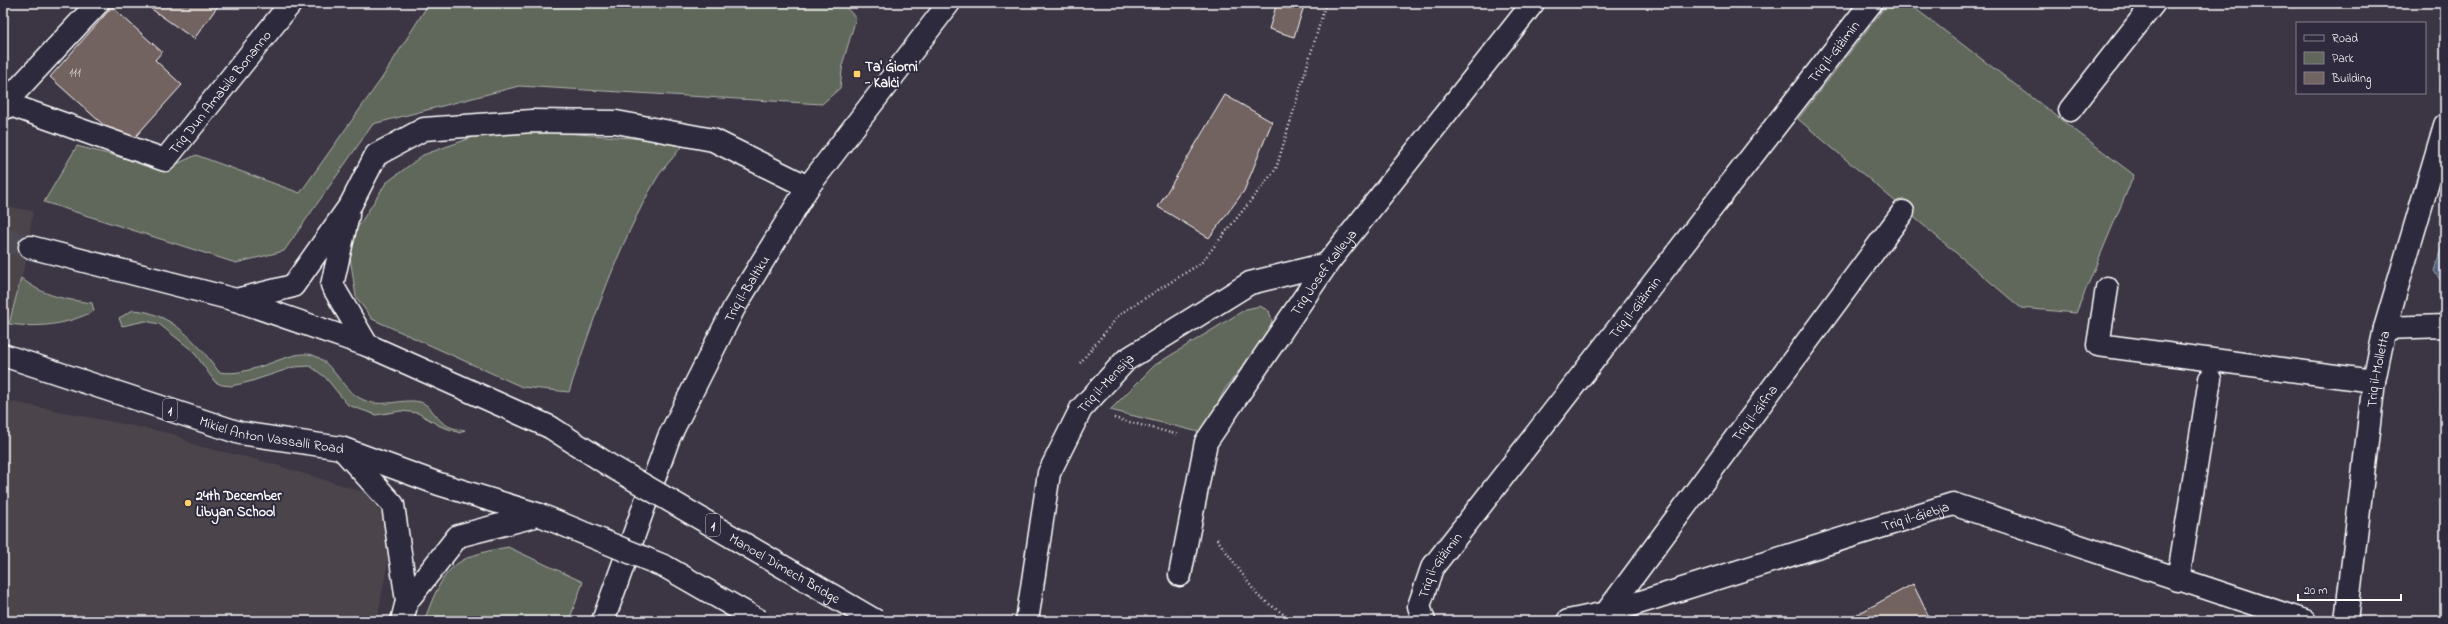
<svg xmlns="http://www.w3.org/2000/svg" width="2448" height="624" font-family="'Indie Flower',sans-serif">
<style>
.built{fill:#4c444c}
.green{fill:#61685b;stroke:#b0b4ad}
.water{fill:#55647f;stroke:#99a2b2}
.building{fill:#726460;stroke:#fff}
.lines{fill:none;stroke-linecap:round;stroke-linejoin:round}
.highway-tunnel{stroke:#504a57;stroke-width:22;stroke-dasharray:22 11;stroke-linecap:butt}
.minor-casing{stroke:#fff;stroke-width:25}
.major-casing{stroke:#fff;stroke-width:25}
.highway-casing{stroke:#fff;stroke-width:25}
.path{stroke:#fff;stroke-width:2.5;stroke-dasharray:1 3;stroke-linecap:butt}
.minor{stroke:#2f2a3d;stroke-width:22}
.major{stroke:#2f2a3d;stroke-width:22}
.highway{stroke:#2f2a3d;stroke-width:22}
.highway-bridge-casing{stroke:#fff;stroke-width:25;stroke-linecap:butt}
.highway-bridge{stroke:#2f2a3d;stroke-width:22}
.poi-dot{fill:#ffd166;stroke:#2f2a3d;stroke-width:1.5}
.labels{text-anchor:middle;stroke-width:4;stroke-linejoin:round;paint-order:stroke}
.number-label{font-size:12px;fill:#dcd8d7}
.shield{fill:#2f2a3d;stroke:#c1bfc5;stroke-width:1}
.shield-label{font-size:13px;font-weight:bold;fill:#fff}
.street-label{font-size:14px;fill:#fff;stroke:#2f2a3d}
.poi-label{font-size:14px;font-weight:bold;fill:#fff;stroke:#2f2a3d;text-anchor:start}
</style>
<rect width="100%" height="100%" fill="#3c3644"/>
<filter id="ink" filterUnits="userSpaceOnUse"><feTurbulence type="fractalNoise" baseFrequency=".025" numOctaves="2"/><feDisplacementMap in="SourceGraphic" scale="8" xChannelSelector="R" yChannelSelector="G"/><feConvolveMatrix kernelMatrix="1 2 1 2 8 2 1 2 1" color-interpolation-filters="sRGB"/></filter>
<g filter="url(#ink)">
<path class="built" d="M3,206L33,211L29,237L30,247L3,342Z
M3,400L173,434L197,446L259,460L364,492L382,514L387,525L391,543L377,621H3Z"/>
<path class="green" d="M429,3H842L856,18L843,62L840,88L822,104L519,86L373,124L284,251L236,263L44,202L77,146L166,169L196,155L300,193L382,78Z
M1888,3H1908L2134,175L2076,313L2021,308L1798,119Z
M538,131L684,142C677,155 665,165 657,178C618,245 594,318 569,392L522,387L372,319L356,297L350,257L356,230L386,183L423,155L479,135Z
M21,278C45,297 64,299 92,303L94,311C66,325 40,328 9,324Z
M1260,306L1269,311L1272,320L1269,332L1225,389L1203,433L1110,410L1155,365L1246,309Z
M133,310C171,312 198,343 219,372C254,378 289,348 313,355C331,361 340,385 355,395C378,412 400,397 420,402C436,406 435,429 465,430L460,433L440,426L418,413L401,411L376,415L348,405L325,377L310,366L294,367L249,382L231,386L222,385L215,382L193,351L159,324L145,321L122,326L119,318Z
M508,547L583,582L569,621H424C444,568 451,557 508,547Z"/>
<path class="water" d="M2445,236V287L2434,271Z"/>
<path class="building" d="M143,3H220L194,39Z
M1277,3H1305L1294,37L1269,29Z
M112,7L162,52L155,60L182,85L127,146L50,77Z
M1225,95L1272,122L1244,191L1209,238L1158,207Z
M1913,584L1931,621H1845Z"/>
<g class="lines">
<path class="highway-tunnel" d="M3,240L30,247"/>
<defs>
<g id="minor">
<path id="s1" d="M5,103L165,160L291,3"/>
<path d="M3,109L5,103L98,3"/>
<path d="M2070,110L2154,3"/>
<path d="M808,187L949,3"/>
<path d="M2107,288L2098,345L2374,381"/>
<path d="M2385,328L2445,326"/>
<path id="s2" d="M1180,575L1206,442L1327,264L1533,3"/>
<path d="M2178,580L2210,379"/>
<path id="s3" d="M1606,613L1903,212"/>
<path id="s4" d="M1027,621L1049,473L1081,409L1126,360L1250,283L1327,264"/>
<path id="s5" d="M1424,621L1419,606L1432,568L1871,3"/>
<path id="s6" d="M1568,621L1606,613L1953,504L2305,621"/>
<path id="s7" d="M2346,621L2374,381L2385,328L2445,125"/>
</g>
<g id="major">
<path id="s8" d="M603,621L669,437L734,308L808,187"/>
</g>
<g id="highway">
<path d="M348,215L332,285L367,345"/>
<path d="M30,247L236,300L367,345L550,427"/>
<path d="M236,300L293,286L351,204L376,155L424,129L532,121L616,122L713,140L808,187"/>
<path id="s9" d="M3,355L240,433L341,448L439,484L540,515"/>
<path d="M344,451L393,505L407,601L402,621"/>
<path d="M407,601L458,536L539,515"/>
</g>
</defs>
<use href="#minor" class="minor-casing"/>
<use href="#major" class="major-casing"/>
<use href="#highway" class="highway-casing"/>
<path class="path" d="M1080,363L1120,314L1201,263L1276,169L1326,3
M1114,418L1179,435
M1217,539L1258,596L1293,621"/>
<use href="#minor" class="minor"/>
<use href="#major" class="major"/>
<use href="#highway" class="highway"/>
<defs>
<g id="highway-bridge">
<path id="s10" d="M550,427L609,465L876,621"/>
<path d="M540,515L666,567L760,621"/>
</g>
</defs>
<use href="#highway-bridge" class="highway-bridge-casing"/>
<use href="#highway-bridge" class="highway-bridge"/>
</g>
</g>
<g class="poi-dot">
<rect x="853" y="70" width="8" height="8" rx="2"/>
<circle cx="188" cy="503" r="4"/>
</g>
<g class="labels">
<g class="number-label">
<text x="75" y="76">111</text>
</g>
<g class="shield">
<rect x="163" y="399" width="14" height="22" rx="3"/>
<rect x="706" y="514" width="14" height="22" rx="3"/>
</g>
<g class="shield-label">
<text x="170" y="415">1</text>
<text x="713" y="530">1</text>
</g>
<g class="street-label">
<text dy="5" stroke="none"><textPath href="#s5" startOffset="710">Triq il-Giżimin</textPath></text>
<text dy="5" stroke="none"><textPath href="#s1" startOffset="257">Triq Dun Amabile Bonanno</textPath></text>
<text dy="5" stroke="none"><textPath href="#s2" startOffset="342">Triq Josef Kalleya</textPath></text>
<text dy="5" stroke="none"><textPath href="#s8" startOffset="363">Triq il-Baltiku</textPath></text>
<text dy="5" stroke="none"><textPath href="#s5" startOffset="386">Triq il-Giżimin</textPath></text>
<text dy="5" stroke="none"><textPath href="#s7" startOffset="254">Triq il-Molletta</textPath></text>
<text dy="5" stroke="none"><textPath href="#s4" startOffset="257">Triq il-Mensija</textPath></text>
<text dy="5" stroke="none"><textPath href="#s3" startOffset="249">Triq il-Ġifna</textPath></text>
<text dy="5" stroke="none"><textPath href="#s9" startOffset="281">Mikiel Anton Vassalli Road</textPath></text>
<text dy="5" stroke="none"><textPath href="#s6" startOffset="363">Triq il-Ǵiebja</textPath></text>
<text dy="5" stroke="none"><textPath href="#s5" startOffset="62">Triq il-Giżimin</textPath></text>
<text dy="5" stroke="none"><textPath href="#s10" startOffset="274">Manoel Dimech Bridge</textPath></text>
</g>
<g class="poi-label">
<text x="865" y="71">Ta' Ġiorni<tspan x="865" dy="16">- Kalċi</tspan></text>
<text x="196" y="500">24th December<tspan x="196" dy="16">Libyan School</tspan></text>
</g>
</g>
<rect width="2448" height="624" fill="none" stroke="#2f2a3d" stroke-width="16"/>
<rect x="8" y="8" width="2432" height="608" fill="none" stroke="#fff" stroke-width="1.5" filter="url(#ink)"/>
<rect x="2296" y="22" width="130" height="72" fill="#2f2a3d" stroke="#827f8b"/>
<rect x="2304" y="35" width="20" height="6" fill="#2f2a3d" stroke="#827f8b"/>
<text x="2332" y="42" font-size="12" fill="#ffffff">Road</text>
<rect x="2304" y="52" width="20" height="12" fill="#61685b" stroke="#827f8b"/>
<text x="2332" y="62" font-size="12" fill="#ffffff">Park</text>
<rect x="2304" y="72" width="20" height="12" fill="#726460" stroke="#827f8b"/>
<text x="2332" y="82" font-size="12" fill="#ffffff">Building</text>
<path d="M2298 594v6h103v-6" fill="none" stroke="#ffffff" stroke-width="2"/>
<text x="2304" y="594" font-size="12" fill="#ffffff" stroke="#2f2a3d" stroke-width="3" paint-order="stroke">20 m</text>
</svg>
